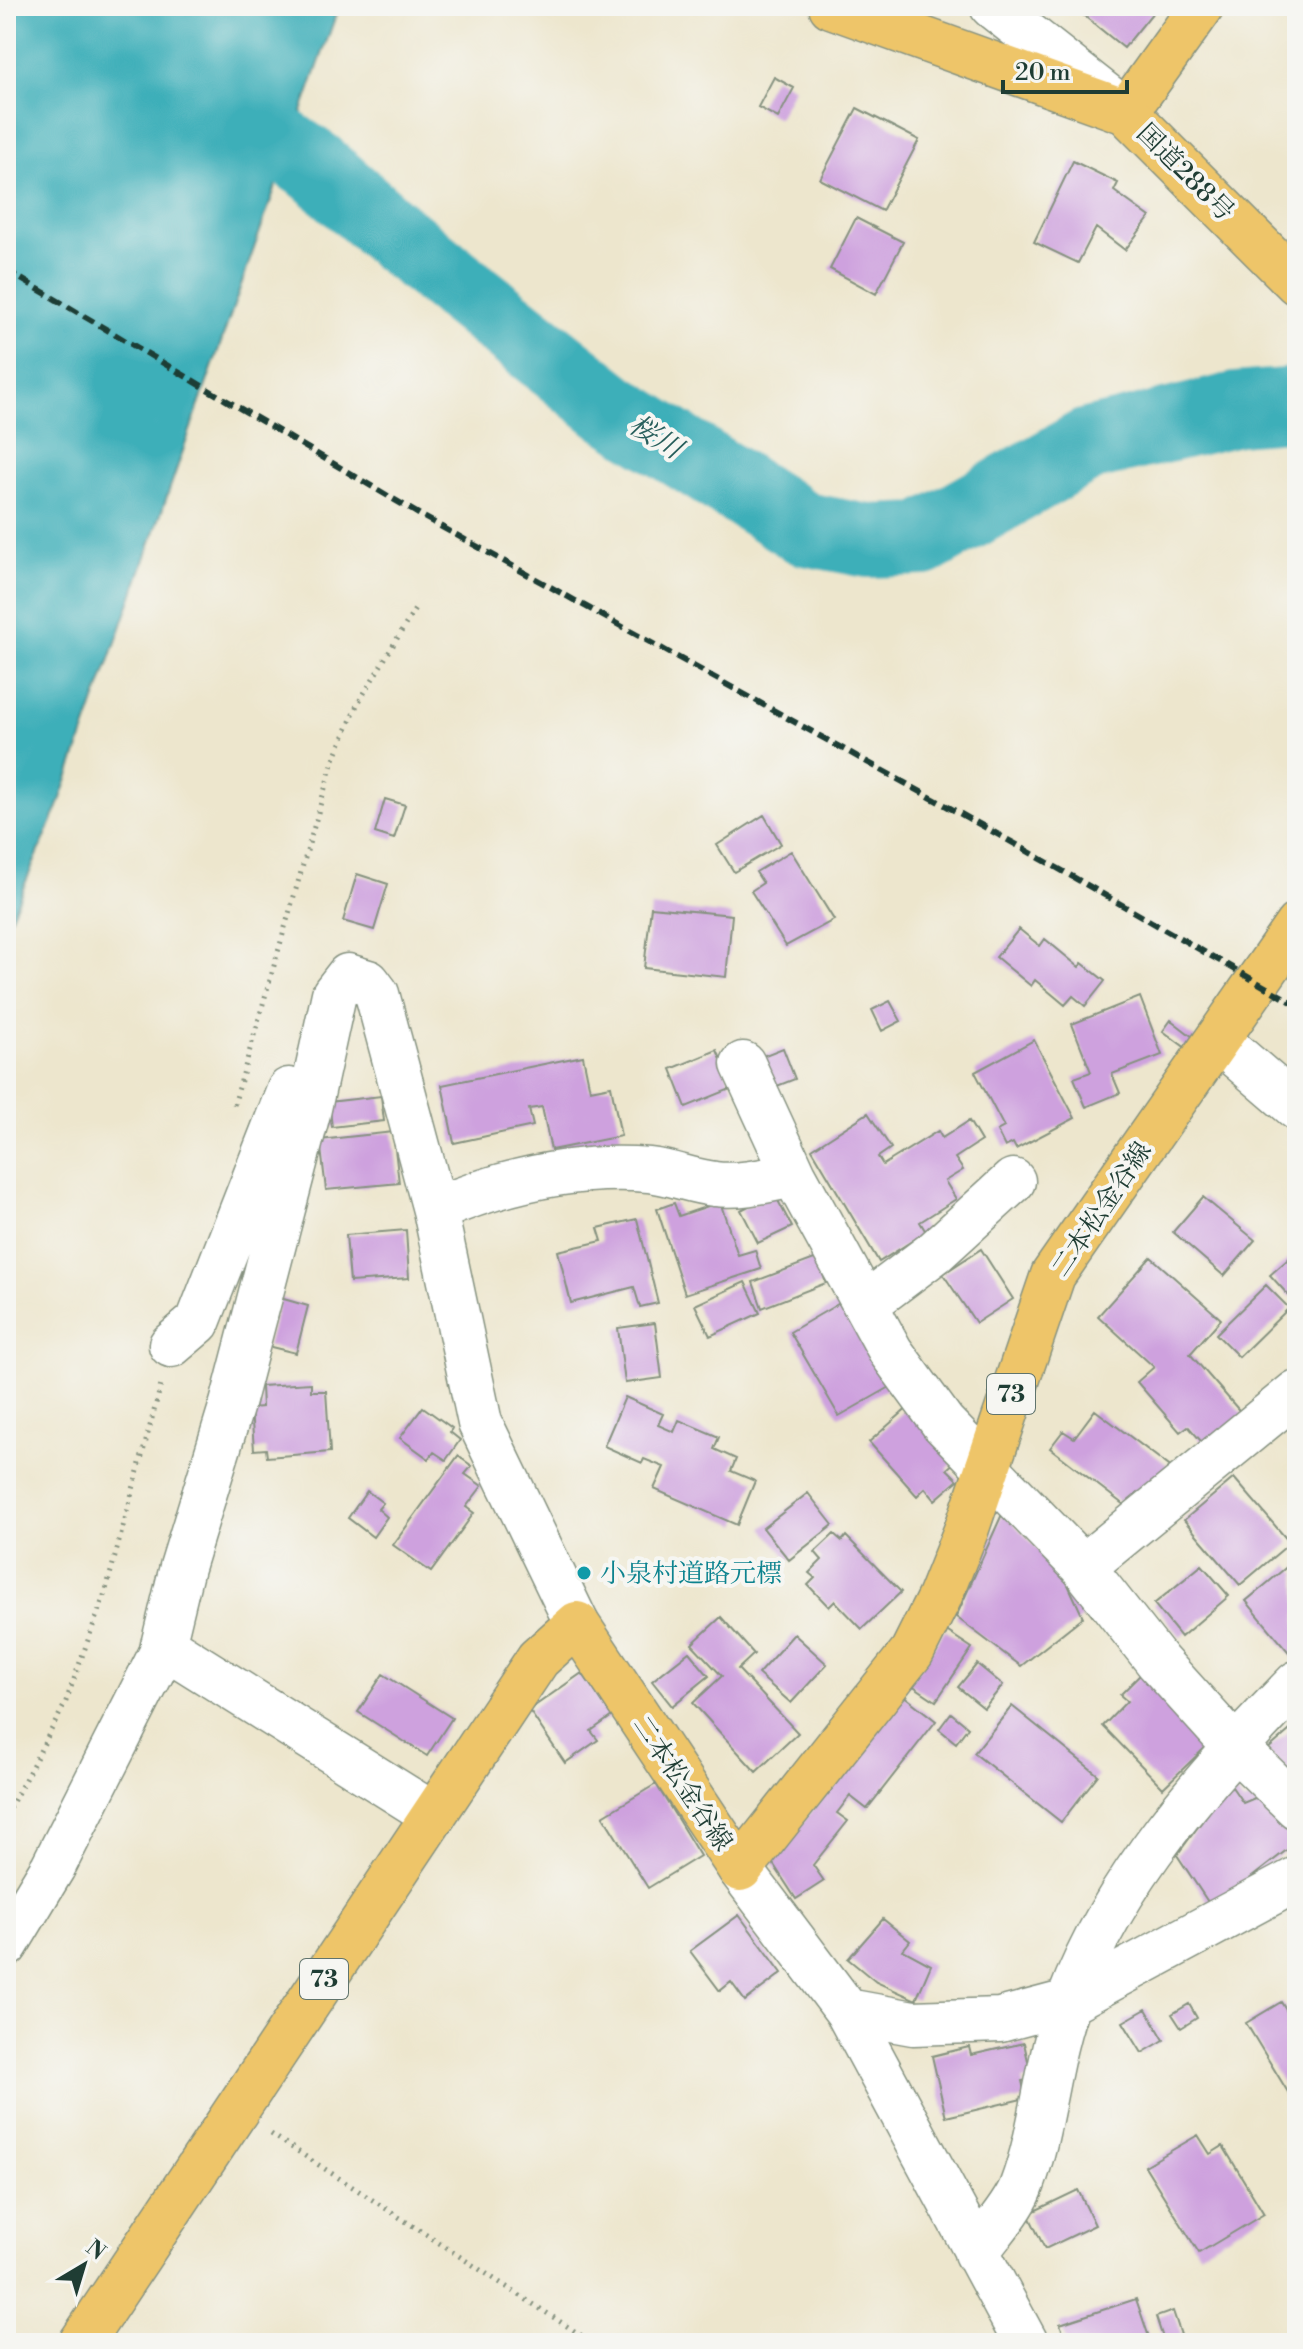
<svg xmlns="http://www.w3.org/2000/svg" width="1303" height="2349" font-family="'Libre Bodoni','Noto Serif JP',serif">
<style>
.water{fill:#3eafb9;stroke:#2e7676;stroke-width:2}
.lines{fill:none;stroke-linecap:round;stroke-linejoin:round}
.river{stroke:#3eafb9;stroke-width:74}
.building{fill:#cea1de}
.minor-casing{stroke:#869280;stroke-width:47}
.major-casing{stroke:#869280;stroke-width:47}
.highway-casing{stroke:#869280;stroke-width:47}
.path{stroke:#869280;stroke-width:5;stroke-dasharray:2 6;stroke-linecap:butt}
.minor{stroke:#fff;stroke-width:44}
.major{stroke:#eec569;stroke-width:44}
.highway{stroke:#eec569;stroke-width:44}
.rail{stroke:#1f3d34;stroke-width:6;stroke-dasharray:12 6;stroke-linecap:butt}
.culture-dot{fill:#0f9aa8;stroke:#f6f6f2;stroke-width:3}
.labels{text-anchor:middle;stroke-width:8;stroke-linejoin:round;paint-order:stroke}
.shield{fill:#f6f6f2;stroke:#60746d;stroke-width:2}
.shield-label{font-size:24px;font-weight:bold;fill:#1f3d34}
.street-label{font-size:26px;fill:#1f3d34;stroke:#f6f6f2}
.culture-label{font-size:26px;fill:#0d838f;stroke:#f6f6f2;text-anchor:start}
.water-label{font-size:28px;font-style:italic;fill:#285f5c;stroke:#f6f6f2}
</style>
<rect width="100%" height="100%" fill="#f6f6f2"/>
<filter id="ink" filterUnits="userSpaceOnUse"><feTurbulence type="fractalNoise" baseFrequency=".0125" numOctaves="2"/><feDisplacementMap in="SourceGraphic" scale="16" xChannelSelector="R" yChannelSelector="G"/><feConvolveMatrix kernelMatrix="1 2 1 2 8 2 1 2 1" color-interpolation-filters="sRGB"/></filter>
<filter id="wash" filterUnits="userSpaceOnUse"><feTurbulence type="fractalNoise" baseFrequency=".006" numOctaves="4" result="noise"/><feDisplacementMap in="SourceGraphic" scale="32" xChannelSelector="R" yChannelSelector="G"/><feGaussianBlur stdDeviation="1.8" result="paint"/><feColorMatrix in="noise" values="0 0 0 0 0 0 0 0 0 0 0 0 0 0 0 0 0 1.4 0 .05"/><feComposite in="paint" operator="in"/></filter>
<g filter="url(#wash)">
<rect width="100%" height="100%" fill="#ede6cd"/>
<path class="water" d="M6,6H339L58,807L6,928Z"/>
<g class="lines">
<path class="river" d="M206,93L316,167L397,238L612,408L805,529L868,541L923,539L1088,445L1236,409L1297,404"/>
</g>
<g id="blocks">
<path class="building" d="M1088,6H1158L1124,48L1082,14Z
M774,77L794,88L778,118L758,107Z
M857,108L919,140L882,211L820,179Z
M1073,161L1118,183L1114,191L1150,217L1125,250L1096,228L1078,263L1034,242Z
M856,218L903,242L876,294L830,269Z
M385,799L405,805L394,839L375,833Z
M764,815L781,844L734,872L717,845Z
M791,851L834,920L786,946L751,891L763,883L756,872Z
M357,874L388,884L374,930L343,921Z
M651,907L732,915L726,977L644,968Z
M1019,929L1040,946L1045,939L1079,967L1082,963L1105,981L1085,1006L1073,996L1065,1005L1035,980L1031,986L996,957Z
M1140,997L1162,1055L1112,1074L1120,1093L1086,1107L1074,1078L1091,1072L1072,1024Z
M890,1001L901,1021L882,1031L872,1010Z
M1171,1020L1198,1041L1190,1051L1163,1031Z
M1034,1040L1075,1118L1016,1149L1013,1143L1005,1147L997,1131L1004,1127L975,1072Z
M783,1048L795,1079L772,1088L760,1057Z
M717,1050L733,1088L686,1107L671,1069Z
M583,1056L590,1090L611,1086L621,1136L551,1150L542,1107L529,1109L533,1126L454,1143L442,1085Z
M381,1096L384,1121L332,1127L329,1102Z
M868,1113L891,1148L878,1157L883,1165L938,1131L942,1138L969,1121L981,1141L955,1158L963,1170L945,1181L956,1199L920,1222L926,1232L879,1262L812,1149Z
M393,1132L399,1183L326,1190L320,1140Z
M774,1193L792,1227L758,1243L741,1210Z
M1203,1197L1255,1240L1224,1276L1173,1232Z
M720,1202L738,1255L755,1250L761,1269L685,1294L657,1209L674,1203L679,1216Z
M637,1219L658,1303L640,1307L634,1287L571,1303L558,1251L602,1241L598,1228Z
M406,1230L409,1278L350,1282L346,1235Z
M981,1249L1013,1299L976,1323L943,1274Z
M1295,1253L1297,1291L1290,1297L1270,1275Z
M1151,1257L1221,1319L1190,1354L1244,1416L1207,1448L1188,1426L1180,1432L1137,1382L1154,1367L1098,1316Z
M817,1258L826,1283L762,1308L753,1282Z
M745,1282L760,1313L710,1336L695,1305Z
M1266,1285L1289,1308L1239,1357L1216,1334Z
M280,1298L308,1306L296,1353L267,1346Z
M843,1301L892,1386L839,1416L790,1332Z
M655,1323L662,1378L625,1383L618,1328Z
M311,1383V1391H326L330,1452L267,1457L266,1449L254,1450L251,1408L262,1407L261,1386Z
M625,1397L663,1414L658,1425L674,1432L679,1420L719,1437L714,1449L736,1459L731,1471L755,1481L737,1525L654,1489L664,1467L644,1459L642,1463L604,1446Z
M910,1406L958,1459L947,1469L958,1480L935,1500L925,1488L917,1496L869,1442Z
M423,1407L452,1428L450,1432L460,1440L446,1460L434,1452L429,1459L400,1438Z
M1095,1410L1173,1469L1133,1512L1050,1448L1063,1431L1074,1438Z
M458,1456L472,1466L465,1474L482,1486L466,1507L474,1513L431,1572L393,1545Z
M1234,1478L1290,1543L1240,1585L1184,1520Z
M367,1491L383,1503L378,1509L387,1517L373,1537L348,1518Z
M808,1493L833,1525L789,1560L763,1528Z
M1003,1512L1065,1578L1083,1617L1021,1666L956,1617Z
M834,1534L842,1541L846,1536L901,1592L862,1629L835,1601L829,1607L808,1585L815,1578L809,1573L822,1560L815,1552Z
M1202,1565L1229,1596L1181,1637L1154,1604Z
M1289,1565L1297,1575V1662L1246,1601Z
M721,1617L754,1654L738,1669L798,1733L756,1772L693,1703L722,1676L692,1644Z
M945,1630L972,1648L936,1701L909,1683Z
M794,1634L827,1664L791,1703L758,1674Z
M689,1652L709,1676L672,1706L652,1681Z
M977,1664L1003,1685L984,1708L958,1687Z
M1144,1671L1212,1741L1163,1788L1103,1726L1127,1701L1120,1695Z
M582,1673L612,1716L591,1731L598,1740L565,1763L529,1710Z
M383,1674L452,1718L427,1756L358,1712Z
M903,1695L936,1721L867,1809L850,1796L837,1813L848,1821L813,1865L824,1881L796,1899L772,1862Z
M1012,1706L1098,1775L1061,1822L974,1753Z
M951,1713L968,1727L956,1743L939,1729Z
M1297,1724V1774L1293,1778L1267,1750Z
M656,1784L700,1856L648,1888L603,1816Z
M1230,1784L1243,1803L1262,1795L1297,1832V1842L1212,1908L1177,1855Z
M739,1915L782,1973L745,2001L731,1982L720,1991L690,1951Z
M883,1919L910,1941L903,1950L931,1965L916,2000L876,1982L848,1959Z
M1281,2002L1297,2028V2107L1246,2023Z
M1189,2004L1197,2018L1181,2028L1172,2014Z
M1146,2009L1164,2040L1142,2053L1123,2022Z
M1024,2043L1032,2079L1022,2081L1026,2098L946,2117L932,2056L969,2047L971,2055Z
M1198,2135L1210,2154L1223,2146L1264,2214L1199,2253L1145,2166Z
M1078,2190L1095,2225L1045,2249L1028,2214Z
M1136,2299L1151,2343H1067L1060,2324Z
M1173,2311L1181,2335L1164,2341L1156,2317Z"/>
</g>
</g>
<g filter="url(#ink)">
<use href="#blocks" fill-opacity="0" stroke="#869280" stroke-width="2"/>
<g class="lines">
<defs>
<path id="minor" d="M992,6L1119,106
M1219,1041L1297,1108
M743,1064L794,1175
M435,1210C502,1181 575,1164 649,1170C671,1172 693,1182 715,1184C741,1187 768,1180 794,1175L891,1352L943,1423L1083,1567L1158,1662L1234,1746L1297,1807
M866,1304L935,1252L1013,1181
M171,1345L198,1322L289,1090
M1083,1567L1297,1392
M163,1645L434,1815
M740,1869L847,2011L1026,2343
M6,1945L53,1867L161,1654L182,1567L232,1404L308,1113L334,994L348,976L368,982L377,994L435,1210L480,1423L577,1624
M847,2011L913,2023L1000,2020L1068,2002L1297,1879
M976,2253C990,2233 1012,2210 1021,2188C1044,2128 1046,2060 1069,2000C1115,1878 1207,1774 1297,1683"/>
<path id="major" d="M1126,112L1202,6
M81,2343L538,1659L577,1624L740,1869L912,1652L939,1598L967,1528L1053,1275L1297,925"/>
<path id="highway" d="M831,6L1126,112L1297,283"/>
</defs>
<use href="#minor" class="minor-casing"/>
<use href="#major" class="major-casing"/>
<use href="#highway" class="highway-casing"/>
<path class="path" d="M234,1105L332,764L357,705L415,609
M6,1815L65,1704L106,1590L161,1385
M271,2134L593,2343"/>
<use href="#minor" class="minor"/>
<use href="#major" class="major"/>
<use href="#highway" class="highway"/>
<path class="rail" d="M6,270L422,516L1017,845L1297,1005"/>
</g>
</g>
<circle class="culture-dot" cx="584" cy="1573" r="8"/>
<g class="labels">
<g class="shield">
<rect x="987" y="1374" width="48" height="40" rx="6"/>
<rect x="300" y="1959" width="48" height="40" rx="6"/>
</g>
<g class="shield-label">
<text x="1011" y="1402">73</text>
<text x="324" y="1987">73</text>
</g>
<g class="street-label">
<text transform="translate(1186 172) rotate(45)" y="9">国道288号</text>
<text transform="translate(1101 1209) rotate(-56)" y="9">二本松金谷線</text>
<text transform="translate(683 1783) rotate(56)" y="9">二本松金谷線</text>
</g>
<g class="culture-label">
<text x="600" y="1582">小泉村道路元標</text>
</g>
<g class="water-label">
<text transform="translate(656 436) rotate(32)" y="10">桜川</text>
</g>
</g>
<rect width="1303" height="2349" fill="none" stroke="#f6f6f2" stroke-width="32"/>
<g transform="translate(84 2265) rotate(38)" stroke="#f6f6f2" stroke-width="6" paint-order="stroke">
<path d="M0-6L14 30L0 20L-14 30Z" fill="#1f3d34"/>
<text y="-12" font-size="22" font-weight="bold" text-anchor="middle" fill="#1f3d34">N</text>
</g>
<path d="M1003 80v12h124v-12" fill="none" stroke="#1f3d34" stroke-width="4"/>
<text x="1015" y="80" font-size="24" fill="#1f3d34" stroke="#f6f6f2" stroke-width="6" paint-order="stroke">20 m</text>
</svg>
